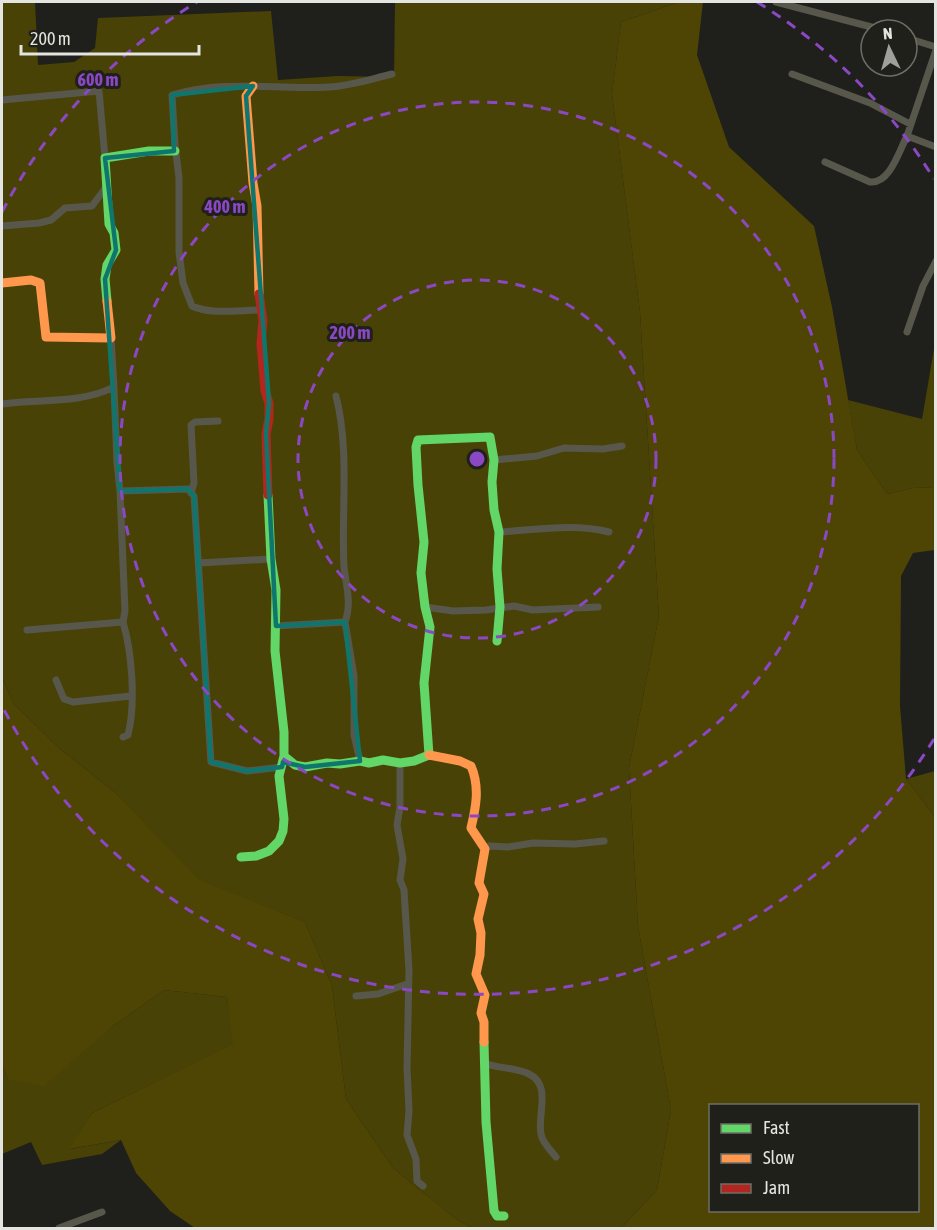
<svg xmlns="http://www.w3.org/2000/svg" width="937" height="1230" font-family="'Asap Condensed',sans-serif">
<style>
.green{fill:#494206}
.forest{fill:#4e4504;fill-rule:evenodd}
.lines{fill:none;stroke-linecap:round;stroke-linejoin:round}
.street{stroke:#58574c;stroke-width:7}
.fast{stroke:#63d668;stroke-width:9}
.slow{stroke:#ff974d;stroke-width:9}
.jam{stroke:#b3261e;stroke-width:9}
.marked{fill:none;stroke:#0f766e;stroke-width:4.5;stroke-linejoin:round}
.ring{fill:none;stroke:#8b48c4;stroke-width:3;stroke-dasharray:10 8}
.centre{fill:#8b48c4;stroke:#20201a;stroke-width:3}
.ring-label{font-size:18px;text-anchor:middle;font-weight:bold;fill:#8b48c4;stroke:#20201a;stroke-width:6;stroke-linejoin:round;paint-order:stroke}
</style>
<rect width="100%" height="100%" fill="#1f1f1b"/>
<path class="green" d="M20,2H35L38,65L74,62L95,48L98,18L271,11L278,80L337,76L394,77L395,2H679L621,22L612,94L640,312L659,616L629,768L638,926L671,1110L657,1190L621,1228H472L455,1218L393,1168L346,1099L332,986L305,922L199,881L117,794L59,748L14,704L2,678V3Z
M935,343V487L913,488L887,494L857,450L848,400L922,419Z
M935,771V817L906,779Z
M164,990L227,997L234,1044L92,1113L70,1149L121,1140L102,1154L42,1165L31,1142L2,1154V1064L8,1079L110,1028Z"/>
<path class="forest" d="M679,2H703L697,55L729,147L814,226L832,307L857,450L887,494L913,488L935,487V550L913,553L901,576L900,706L906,779L935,817V1228H621L657,1190L671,1110L638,926L629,768L659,616L640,312L612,94L621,22ZM710,1106H918V1210H710Z
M2,678L14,704L59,748L117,794L199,880L305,922L332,986L346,1099L393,1168L455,1218L472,1228H195L170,1211L136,1173L121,1140L69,1149L92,1113L233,1044L227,997L164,990L110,1028L44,1086L8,1079L2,1064Z"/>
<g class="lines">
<path class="street" d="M776,2L883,30
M907,38L936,47
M792,74L870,103L910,124
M2,100L99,91L105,158
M907,136L936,50
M825,162L870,182C890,184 899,151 907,136L936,147
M2,226L39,223L51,220L65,208L92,206L107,186
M260,310C239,310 211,315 192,306L183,283L179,252V178L175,145L172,95C226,79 275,90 329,87C351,86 371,79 392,74
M907,332L923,286L936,261
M114,387L117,463L120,491L188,489L194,496L211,762L247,771L282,767
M336,396C350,451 341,510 344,567C346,585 352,604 345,622
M2,404C38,399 81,404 114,387L111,338
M494,460L537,456L564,448L603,449L622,446
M191,493L194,483L191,425L195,422L218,421
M499,532C535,530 574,523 609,532
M199,563L271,559
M425,607L453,611L486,610L514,606L533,610L598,607
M276,626L345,622L354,676V735L360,761
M27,630L123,622L125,611L120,491
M56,680L64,699L73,702L131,696
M123,737L128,735C136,703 132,653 123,622
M400,763V807L397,825L403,859L400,880L404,890L409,970L407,1068L409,1111L407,1135L416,1159L417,1181L423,1186
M485,849L489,846L508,847L533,843L575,844L604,841
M356,996L378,994L407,984
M484,1063C499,1069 515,1067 529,1074C552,1085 537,1115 541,1134C542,1142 551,1151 556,1157
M59,1228L102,1212"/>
<path class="fast" d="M107,301L105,279L107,265L116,250L114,233L109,224L105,158L149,151H175
M284,756L295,765L305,767L327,763L340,764L360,761L369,763L383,760L400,763L414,761L429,755L424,683L430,627L425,607L421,573L424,542L418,485L416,447L418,440L490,437L494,460L492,482L494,510L499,532L497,569L500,607L497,641
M241,857L256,856L269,851L279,841L283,831L284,819L279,776L284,756V732L275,651L276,590L271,559L268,495
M484,1042L486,1122L494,1211L497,1216H504"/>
<path class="slow" d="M253,86L246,96L253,183L257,206L259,294
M2,283L31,280L40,283L46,337L111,338L107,301
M429,755L460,761L471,766C480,787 476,807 471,828L485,849L479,883L484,894L478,919L481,933L480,955L476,974L485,995L481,1013L484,1022V1042"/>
<path class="jam" d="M259,294L263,320L261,344L265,391L269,403V419L266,434L268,495"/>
</g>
<path class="marked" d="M253,86L246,96L269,403L266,434L276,626L345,622L360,761L305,767L283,762L282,767L247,771L211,762L194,496L188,489L120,491L105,279L116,250L105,158L174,151L172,95Z"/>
<g class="ring">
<circle cx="477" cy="459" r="179"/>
<circle cx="477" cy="459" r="357"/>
<path d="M934 739A536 536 0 0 1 2 706M2 212A536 536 0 0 1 197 2M757 2A536 536 0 0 1 934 179"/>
</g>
<circle cx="477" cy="459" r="9" class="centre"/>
<g class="ring-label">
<text x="98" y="86">600 m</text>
<text x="225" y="213">400 m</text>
<text x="350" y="339">200 m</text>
</g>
<rect width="937" height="1230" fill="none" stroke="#e4e4e0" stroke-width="6"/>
<rect x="709" y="1104" width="210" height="108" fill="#20201a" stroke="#6e6e69" stroke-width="1.5"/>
<rect x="721" y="1124" width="30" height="9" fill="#63d668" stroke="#6e6e69" stroke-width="1.5"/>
<text x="763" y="1134" font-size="18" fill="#e4e4e0">Fast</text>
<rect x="721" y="1154" width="30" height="9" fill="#ff974d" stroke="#6e6e69" stroke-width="1.5"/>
<text x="763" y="1164" font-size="18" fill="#e4e4e0">Slow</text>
<rect x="721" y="1184" width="30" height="9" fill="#b3261e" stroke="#6e6e69" stroke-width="1.5"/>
<text x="763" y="1194" font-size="18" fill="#e4e4e0">Jam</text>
<g transform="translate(889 48) rotate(355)"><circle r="28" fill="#20201a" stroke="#6e6e69" stroke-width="1.5"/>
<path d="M0-4.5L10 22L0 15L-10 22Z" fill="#9f9f9b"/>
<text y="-9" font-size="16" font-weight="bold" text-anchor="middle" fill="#e4e4e0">N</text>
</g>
<path d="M21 45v9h178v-9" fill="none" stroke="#e4e4e0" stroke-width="3"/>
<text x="30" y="45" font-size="18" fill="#e4e4e0" stroke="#20201a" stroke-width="4.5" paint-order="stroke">200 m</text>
</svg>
